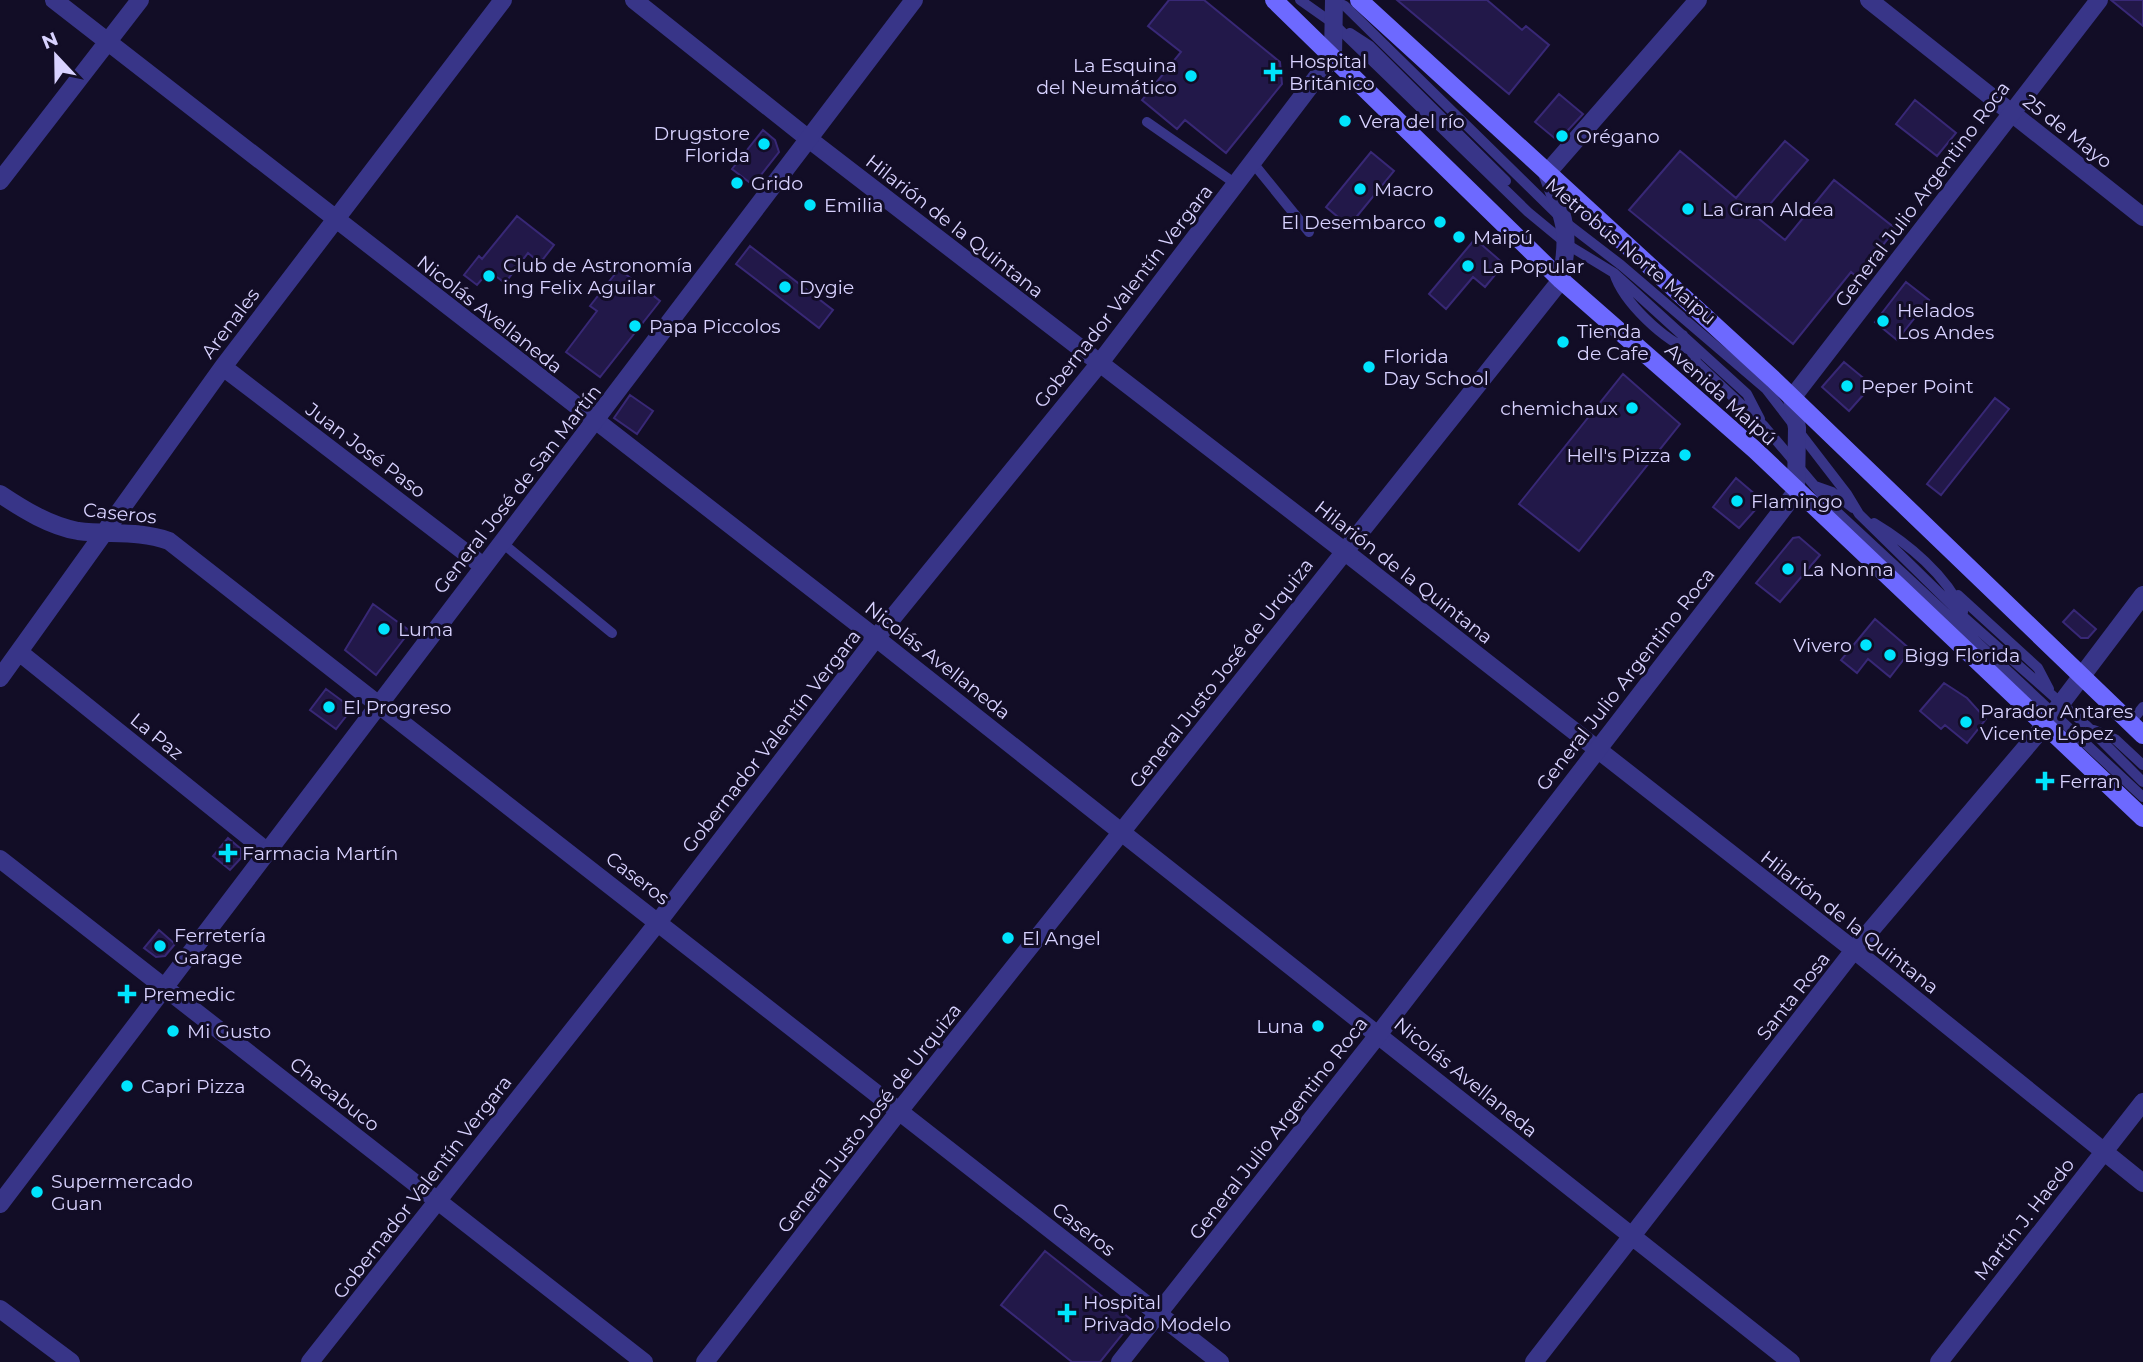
<svg xmlns="http://www.w3.org/2000/svg" width="2143" height="1362" font-family="Montserrat,sans-serif">
<style>
.building{fill:#221849;stroke:#382876;stroke-width:2}
.lines{fill:none;stroke-linecap:round;stroke-linejoin:round}
.service{stroke:#383588;stroke-width:10}
.minor{stroke:#383588;stroke-width:18}
.tertiary{stroke:#383588;stroke-width:18}
.secondary{stroke:#6d69ff;stroke-width:18}
.poi-dot{fill:#00e4fd;stroke:#120d26;stroke-width:2.5}
.labels{text-anchor:middle;stroke-width:6;stroke-linejoin:round;paint-order:stroke}
.poi-label{font-size:19px;fill:#d8d2ff;stroke:#120d26;text-anchor:start}
.street-label{font-size:19px;fill:#d8d2ff;stroke:#120d26}
</style>
<rect width="100%" height="100%" fill="#120d26"/>
<path class="building" d="M1169,0H1204L1280,62L1282,84L1226,153L1185,120L1177,129L1142,100L1181,52L1148,26Z
M1397,0H1487L1522,30L1526,26L1549,45L1509,94Z
M2111,0H2143V26Z
M1559,94L1583,114L1558,141L1535,122Z
M1915,100L1956,133L1937,156L1896,124Z
M763,130L775,140L779,152L753,185L732,169Z
M1785,141L1808,160L1758,218L1785,240L1834,180L1896,229L1857,277L1851,272L1793,344L1629,210L1680,151L1736,198Z
M1371,152L1394,171L1349,226L1326,207Z
M517,216L554,245L540,263L528,253L505,283L489,271L477,285L464,275L479,256L482,259Z
M1475,239L1504,264L1485,287L1473,277L1446,309L1429,294Z
M750,246L833,310L819,328L736,264Z
M619,269L660,301L600,377L566,352L597,311L590,306Z
M1906,282L1929,300L1897,340L1875,322Z
M1844,362L1872,385L1849,411L1822,387Z
M1623,374L1680,424L1579,551L1519,504Z
M630,395L653,411L637,434L614,418Z
M1995,398L2009,409L1941,495L1927,484Z
M1736,478L1757,496L1756,509L1739,528L1713,507Z
M1799,537L1820,555L1780,602L1756,583L1793,538Z
M373,604L410,631L376,675L345,650Z
M2074,610L2096,629L2088,638H2081L2063,622Z
M1875,619L1911,650L1890,677L1868,659L1857,673L1841,660Z
M1944,683L1967,698L1986,719L1967,743L1945,725L1941,729L1920,711Z
M326,689L345,703L347,715L336,729L310,710Z
M228,838L241,849V858L230,870L213,856Z
M159,930L175,944L165,956L156,957L144,948Z
M1045,1251L1133,1321L1100,1362H1072L1001,1305Z"/>
<g class="lines">
<path class="service" d="M1300,0L1334,24
M1333,0L1345,6L1565,222L1621,265L1766,389L1847,494L1859,514L1966,619L2087,726L2143,782
M1334,24L1528,212L1568,245L1614,273L1703,354L1747,394L1760,419
M1350,33L1370,46L1506,181
M1147,122L1236,184
M1253,163L1309,232
M1614,273C1623,302 1664,341 1693,351
M1683,335L1697,363L1764,426L1835,510L2143,797
M1815,486L1832,492L1853,508
M1874,523C1909,544 1946,575 1963,612
M501,542L612,633
M1958,595L2038,668L2049,689
M2130,723L2143,707
M2094,730L2115,739L2143,765"/>
<path class="minor" d="M54,0L876,638L1791,1362
M634,0L810,140L1344,551L1854,950L2143,1183
M1869,0L2143,217
M0,181L140,0
M223,367L483,566
M0,494C24,510 50,526 78,531C110,535 138,530 169,541L1220,1362
M19,652L269,853
M0,678L223,367L503,0
M0,859L644,1362
M0,1309L71,1362
M310,1362L659,921L876,638L1099,364L1333,56L1334,0
M705,1362L900,1110L1561,280C1571,230 1564,219 1547,173L1698,0
M1534,1362L1854,950L2044,726L2143,595
M1939,1362L2143,1102"/>
<path class="tertiary" d="M0,1204L914,0
M1120,1362L1378,1035L1796,492L1797,428L1792,398L2099,0"/>
<path class="secondary" d="M1274,0L1561,280L1755,450L2143,818
M1359,0L1773,379L2143,735"/>
</g>
<g class="poi-dot">
<path d="M1269.5 61.5h7v7h7v7h-7v7h-7v-7h-7v-7h7z"/>
<circle cx="1191" cy="76" r="7"/>
<circle cx="1345" cy="121" r="7"/>
<circle cx="1562" cy="136" r="7"/>
<circle cx="764" cy="144" r="7"/>
<circle cx="737" cy="183" r="7"/>
<circle cx="1360" cy="189" r="7"/>
<circle cx="810" cy="205" r="7"/>
<circle cx="1688" cy="209" r="7"/>
<circle cx="1440" cy="222" r="7"/>
<circle cx="1459" cy="237" r="7"/>
<circle cx="1468" cy="266" r="7"/>
<circle cx="489" cy="276" r="7"/>
<circle cx="785" cy="287" r="7"/>
<circle cx="1883" cy="321" r="7"/>
<circle cx="635" cy="326" r="7"/>
<circle cx="1563" cy="342" r="7"/>
<circle cx="1369" cy="367" r="7"/>
<circle cx="1847" cy="386" r="7"/>
<circle cx="1632" cy="408" r="7"/>
<circle cx="1685" cy="455" r="7"/>
<circle cx="1737" cy="501" r="7"/>
<circle cx="1788" cy="569" r="7"/>
<circle cx="384" cy="629" r="7"/>
<circle cx="1866" cy="645" r="7"/>
<circle cx="1890" cy="655" r="7"/>
<circle cx="329" cy="707" r="7"/>
<circle cx="1966" cy="722" r="7"/>
<path d="M2041.5 770.5h7v7h7v7h-7v7h-7v-7h-7v-7h7z"/>
<path d="M224.5 842.5h7v7h7v7h-7v7h-7v-7h-7v-7h7z"/>
<circle cx="1008" cy="938" r="7"/>
<circle cx="160" cy="946" r="7"/>
<path d="M123.5 983.5h7v7h7v7h-7v7h-7v-7h-7v-7h7z"/>
<circle cx="1318" cy="1026" r="7"/>
<circle cx="173" cy="1031" r="7"/>
<circle cx="127" cy="1086" r="7"/>
<circle cx="37" cy="1192" r="7"/>
<path d="M1063.5 1302.5h7v7h7v7h-7v7h-7v-7h-7v-7h7z"/>
</g>
<g class="labels">
<g class="poi-label">
<text x="1289" y="68">Hospital<tspan x="1289" dy="22">Británico</tspan></text>
<text x="1177" y="72" text-anchor="end">La Esquina<tspan x="1177" dy="22">del Neumático</tspan></text>
<text x="1359" y="128">Vera del río</text>
<text x="750" y="140" text-anchor="end">Drugstore<tspan x="750" dy="22">Florida</tspan></text>
<text x="1576" y="143">Orégano</text>
<text x="751" y="190">Grido</text>
<text x="1374" y="196">Macro</text>
<text x="824" y="212">Emilia</text>
<text x="1702" y="216">La Gran Aldea</text>
<text x="1426" y="229" text-anchor="end">El Desembarco</text>
<text x="1473" y="244">Maipú</text>
<text x="503" y="272">Club de Astronomía<tspan x="503" dy="22">ing Felix Aguilar</tspan></text>
<text x="1482" y="273">La Popular</text>
<text x="799" y="294">Dygie</text>
<text x="1897" y="317">Helados<tspan x="1897" dy="22">Los Andes</tspan></text>
<text x="649" y="333">Papa Piccolos</text>
<text x="1577" y="338">Tienda<tspan x="1577" dy="22">de Cafe</tspan></text>
<text x="1383" y="363">Florida<tspan x="1383" dy="22">Day School</tspan></text>
<text x="1861" y="393">Peper Point</text>
<text x="1618" y="415" text-anchor="end">chemichaux</text>
<text x="1671" y="462" text-anchor="end">Hell's Pizza</text>
<text x="1751" y="508">Flamingo</text>
<text x="1802" y="576">La Nonna</text>
<text x="398" y="636">Luma</text>
<text x="1852" y="652" text-anchor="end">Vivero</text>
<text x="1904" y="662">Bigg Florida</text>
<text x="343" y="714">El Progreso</text>
<text x="1980" y="718">Parador Antares<tspan x="1980" dy="22">Vicente López</tspan></text>
<text x="2059" y="788">Ferran</text>
<text x="242" y="860">Farmacia Martín</text>
<text x="174" y="942">Ferretería<tspan x="174" dy="22">Garage</tspan></text>
<text x="1022" y="945">El Angel</text>
<text x="143" y="1001">Premedic</text>
<text x="1304" y="1033" text-anchor="end">Luna</text>
<text x="187" y="1038">Mi Gusto</text>
<text x="141" y="1093">Capri Pizza</text>
<text x="51" y="1188">Supermercado<tspan x="51" dy="22">Guan</tspan></text>
<text x="1083" y="1309">Hospital<tspan x="1083" dy="22">Privado Modelo</tspan></text>
</g>
<g class="street-label">
<text transform="translate(2068 131) rotate(38)" y="7">25 de Mayo</text>
<text transform="translate(1922 194) rotate(-53)" y="7">General Julio Argentino Roca</text>
<text transform="translate(955 226) rotate(38)" y="7">Hilarión de la Quintana</text>
<text transform="translate(1631 251) rotate(40)" y="7">Metrobús Norte Maipu</text>
<text transform="translate(1123 296) rotate(-52)" y="7">Gobernador Valentín Vergara</text>
<text transform="translate(490 314) rotate(38)" y="7">Nicolás Avellaneda</text>
<text transform="translate(230 323) rotate(-53)" y="7">Arenales</text>
<text transform="translate(1721 394) rotate(42)" y="7">Avenida Maipú</text>
<text transform="translate(366 450) rotate(37)" y="7">Juan José Paso</text>
<text transform="translate(517 489) rotate(-52)" y="7">General José de San Martín</text>
<text transform="translate(120 513) rotate(6)" y="7">Caseros</text>
<text transform="translate(1404 572) rotate(38)" y="7">Hilarión de la Quintana</text>
<text transform="translate(938 660) rotate(38)" y="7">Nicolás Avellaneda</text>
<text transform="translate(1221 673) rotate(-52)" y="7">General Justo José de Urquiza</text>
<text transform="translate(1625 679) rotate(-52)" y="7">General Julio Argentino Roca</text>
<text transform="translate(157 736) rotate(39)" y="7">La Paz</text>
<text transform="translate(771 741) rotate(-52)" y="7">Gobernador Valentín Vergara</text>
<text transform="translate(638 878) rotate(37)" y="7">Caseros</text>
<text transform="translate(1850 922) rotate(38)" y="7">Hilarión de la Quintana</text>
<text transform="translate(1793 996) rotate(-52)" y="7">Santa Rosa</text>
<text transform="translate(1466 1077) rotate(39)" y="7">Nicolás Avellaneda</text>
<text transform="translate(335 1094) rotate(38)" y="7">Chacabuco</text>
<text transform="translate(869 1118) rotate(-52)" y="7">General Justo José de Urquiza</text>
<text transform="translate(1278 1128) rotate(-52)" y="7">General Julio Argentino Roca</text>
<text transform="translate(422 1187) rotate(-52)" y="7">Gobernador Valentín Vergara</text>
<text transform="translate(2024 1219) rotate(-52)" y="7">Martín J. Haedo</text>
<text transform="translate(1084 1229) rotate(38)" y="7">Caseros</text>
</g>
</g>
<g transform="translate(56 56) rotate(338)" stroke="#120d26" stroke-width="5" paint-order="stroke">
<path d="M0-5L12 26L0 18L-12 26Z" fill="#d8d2ff"/>
<text y="-10" font-size="19" font-weight="bold" text-anchor="middle" fill="#d8d2ff">N</text>
</g>
</svg>
